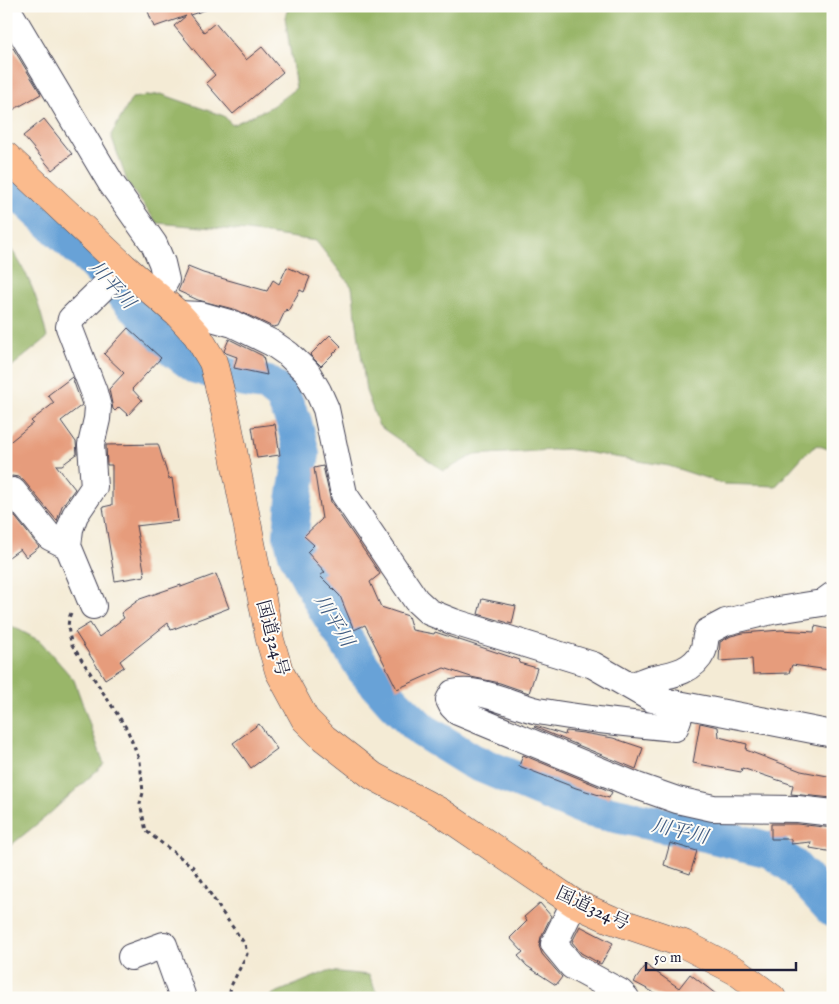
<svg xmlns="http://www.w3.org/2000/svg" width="839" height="1004" font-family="'IM FELL English','Noto Serif JP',serif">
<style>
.forest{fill:#99b669;stroke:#5e6c52}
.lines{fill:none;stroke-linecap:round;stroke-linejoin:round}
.river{stroke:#67a2d7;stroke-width:36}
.building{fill:#e69c7b}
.minor-casing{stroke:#424052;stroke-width:28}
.highway-casing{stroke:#424052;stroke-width:29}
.path{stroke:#424052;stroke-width:3;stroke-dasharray:4 4;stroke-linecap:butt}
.minor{stroke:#fff;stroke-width:26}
.highway{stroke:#fbbb8d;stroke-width:28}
.labels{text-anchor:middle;stroke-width:4;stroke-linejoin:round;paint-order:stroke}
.street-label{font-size:18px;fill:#22223b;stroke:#fdfcf7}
.water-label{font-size:19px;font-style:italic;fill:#415c81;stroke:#fdfcf7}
</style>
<rect width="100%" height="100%" fill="#fdfcf7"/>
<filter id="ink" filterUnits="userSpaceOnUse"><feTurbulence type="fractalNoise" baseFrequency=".02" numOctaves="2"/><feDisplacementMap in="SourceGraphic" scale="10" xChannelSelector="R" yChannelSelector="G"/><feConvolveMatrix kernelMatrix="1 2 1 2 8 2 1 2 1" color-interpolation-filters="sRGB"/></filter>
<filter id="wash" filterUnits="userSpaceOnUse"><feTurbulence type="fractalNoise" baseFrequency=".0096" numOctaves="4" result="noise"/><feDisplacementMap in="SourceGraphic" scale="20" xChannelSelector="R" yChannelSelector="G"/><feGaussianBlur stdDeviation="1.12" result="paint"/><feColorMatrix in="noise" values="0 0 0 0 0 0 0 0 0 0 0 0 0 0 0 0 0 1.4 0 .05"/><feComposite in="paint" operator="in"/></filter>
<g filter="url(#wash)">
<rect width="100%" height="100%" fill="#f4ebd5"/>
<path class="forest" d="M289,6H833V451L817,445L804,455L776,486L724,484L669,466L567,449L474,455L444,471L379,426L366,391L352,287L316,241L247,231L157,223L128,184L111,135L132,98L161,94L224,116L232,125L271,107L296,88L285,17Z
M6,243C28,269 40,305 47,338L6,371Z
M6,623L40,641L74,680L104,764L47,816L6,849Z
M328,971L369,975L379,998H269L273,994Z"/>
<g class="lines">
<path class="river" d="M6,181L88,257L140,311L168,345L196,366L241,379L268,384L282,395L294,422L302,454L294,501L291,535L296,554L324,606L364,669L394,703L422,730L472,761L587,809L710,835L770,850L793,866L833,910"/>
</g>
<g id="blocks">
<path class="building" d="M146,6H207L208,9L190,15L204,32L215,23L246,60L262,47L283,72L233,114L206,83L215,75L174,26L186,16L154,27Z
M13,48L41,94L6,114V51Z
M44,119L72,154L52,170L23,136Z
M188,267L203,273L267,291L273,280L279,284L287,267L310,277L304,292L300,290L288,311L286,309L278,326L273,327L237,310L198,300L178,291Z
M128,328L161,358L132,389L142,400L128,415L119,407L115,411L113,409L109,389L124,373L104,354Z
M330,335L341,346L321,366L310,355Z
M229,339L263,356L267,375L234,368L237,357L226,353L224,351Z
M72,377L82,405L61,421L76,442L77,454L62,465H56L75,489L62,506L57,521L24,481L19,477L12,476L6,478V445L33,423L31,421L54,403L48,395Z
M275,424L280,455L257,458L252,427Z
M158,444L169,479L172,478L178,521L136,526L145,576L115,581L103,507L112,505V465H107L106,445Z
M323,466L331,502L380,574L370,582L381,607L408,616L412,630L434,634L435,632L520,660L519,663L537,668L529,693L500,683L471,677L444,668L397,689L365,625L354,630L340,596L320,576L325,572L307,552L314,545L304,536L322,519L314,468Z
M9,509L39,547L26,557L20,549L6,559V510Z
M216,574L229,608L171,630L168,623L120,661L124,667L105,679L75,632L90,623L99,637L124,618L121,613L140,599L181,585V587Z
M482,599L516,606L512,624L478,614Z
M815,626L833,630V661L830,670L792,665L789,673L753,674L752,659L719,661L720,642L731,636L743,633L781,630L814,632Z
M700,723L718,727L719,737L747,744L746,750L801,771L833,777V798L791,794L793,785L742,768L741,772L693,763Z
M259,724L277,749L251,768L233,743Z
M535,726L565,735L566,731L583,733L613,738L643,748L636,769L534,727Z
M523,755L612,792L609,798L576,788L519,766Z
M771,824H797L833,828V852L810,848L811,842L791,844V839H771Z
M670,843L697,851L690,874L664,865Z
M540,903L551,916L541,937L539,946L542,954L562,977L556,985L527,966L518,956L523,952L510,938L527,921L524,917Z
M580,926L613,943L601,964L581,953L572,942Z
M646,965L679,988L690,974L721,998H664L634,982Z"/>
</g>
</g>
<g filter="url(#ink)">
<use href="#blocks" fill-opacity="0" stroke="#424052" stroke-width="1"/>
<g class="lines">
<defs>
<path id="minor" d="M7,6L11,15L111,183L154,244L162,263L166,280L157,295
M178,314L201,315L233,324L272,343L288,354L307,372L318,391L326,409L344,494L416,600L429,612L454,622L593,665L652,699L833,734
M6,495L13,491L50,537L68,546
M93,606L68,546L70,529L75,515L94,487L91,445L97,419L98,407L94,392L69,327L71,319L124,267
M630,686C637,684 643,681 649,679C669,675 693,673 703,651C705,646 705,638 707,632L726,622L772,611L822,603L833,595
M683,705L675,728C629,724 584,719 538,711C511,705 481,687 453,693L449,700L452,706L458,712L637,786L677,800L713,808L798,809L833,813
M574,903L554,944L572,966L620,992L626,998
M131,957L164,945L183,998"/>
<path id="highway" d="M6,156L124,267L178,314L197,335L213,362L226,415L270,640L279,671L305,719L324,738L373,776L439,811L574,903L610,919L684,944L736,971L772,998"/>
</defs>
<use href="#minor" class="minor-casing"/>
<use href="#highway" class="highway-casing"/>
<path class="path" d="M71,613C66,624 69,634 72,645L127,729L140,761L143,793L140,803L146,831L193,867L224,915L245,944L247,954L231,986L229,998"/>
<use href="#minor" class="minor"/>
<use href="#highway" class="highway"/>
</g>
</g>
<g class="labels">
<g class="street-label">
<text transform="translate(273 638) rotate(75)" y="6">国道324号</text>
<text transform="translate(593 908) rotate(25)" y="6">国道324号</text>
</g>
<g class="water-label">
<text transform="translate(113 284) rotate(48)" y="7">川平川</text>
<text transform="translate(335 620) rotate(59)" y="7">川平川</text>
<text transform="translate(680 830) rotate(13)" y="7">川平川</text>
</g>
</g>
<rect width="839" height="1004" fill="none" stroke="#fdfcf7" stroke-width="25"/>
<path d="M646 962v8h150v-8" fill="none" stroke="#22223b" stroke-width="2.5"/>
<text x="654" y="962" font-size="15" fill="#22223b" stroke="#fdfcf7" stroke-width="4" paint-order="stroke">50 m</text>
</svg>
